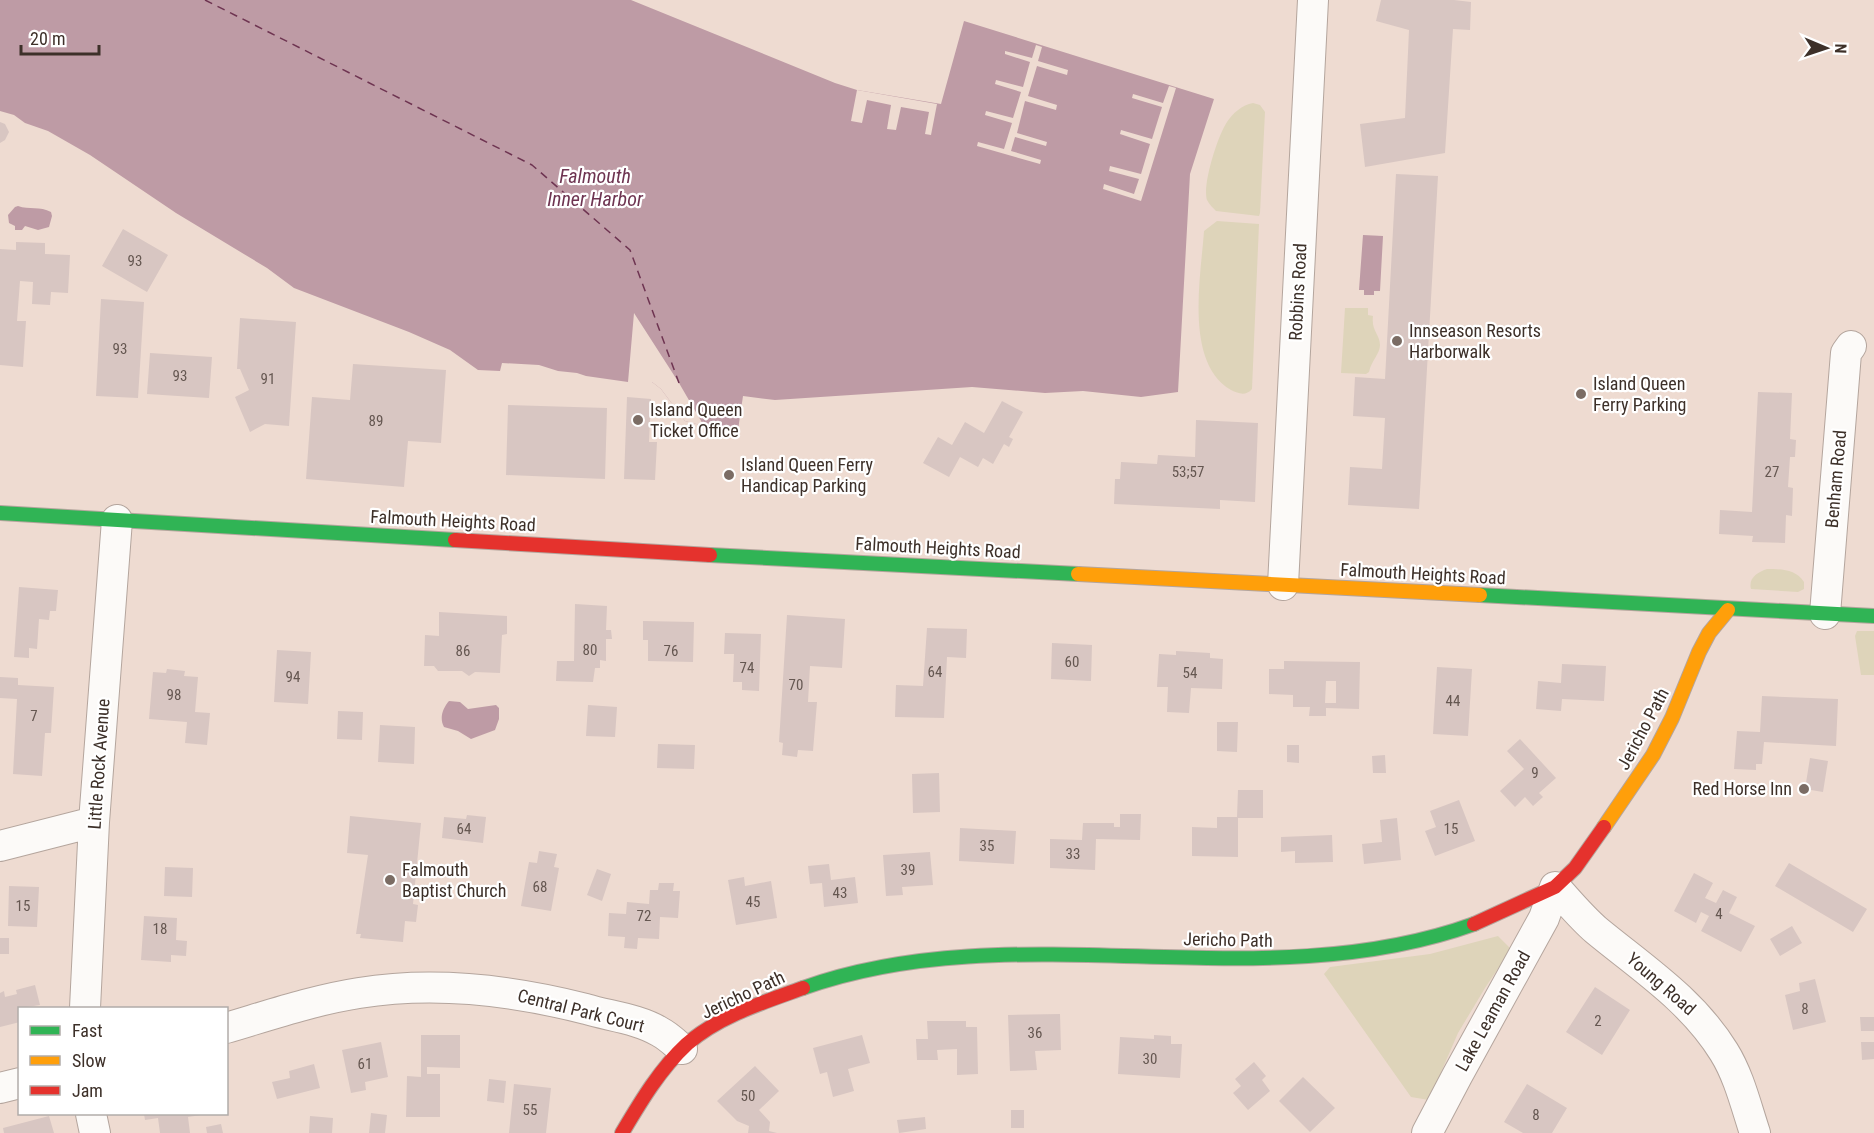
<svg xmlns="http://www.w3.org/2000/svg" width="1874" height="1133" font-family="'Roboto Condensed',sans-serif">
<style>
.green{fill:#ded4ba}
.water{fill:#be9ba5}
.pier{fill:#eedbd1}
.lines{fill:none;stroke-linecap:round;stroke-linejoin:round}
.ferry{stroke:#6e3451;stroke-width:1.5;stroke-dasharray:8 6;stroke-linecap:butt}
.building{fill:#d8c6c2;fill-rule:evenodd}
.street-casing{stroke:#b4a59d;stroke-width:32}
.fast-casing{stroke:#b4a59d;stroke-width:16}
.slow-casing{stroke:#b4a59d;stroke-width:16}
.jam-casing{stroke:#b4a59d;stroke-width:16}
.street{stroke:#fcfaf8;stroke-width:30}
.fast{stroke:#30b455;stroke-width:14}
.slow{stroke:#ff9f0a;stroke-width:14}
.jam{stroke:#e5322d;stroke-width:14}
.poi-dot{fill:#7b6c64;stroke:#fff;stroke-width:2}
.labels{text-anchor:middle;stroke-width:4.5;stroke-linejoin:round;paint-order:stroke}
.number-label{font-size:15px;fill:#655751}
.street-label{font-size:18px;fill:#3d3029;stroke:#fff}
.poi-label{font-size:18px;fill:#3d3029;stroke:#fff;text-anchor:start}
.water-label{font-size:20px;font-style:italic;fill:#6e3451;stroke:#fff}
</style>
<rect width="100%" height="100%" fill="#eedbd1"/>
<path class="green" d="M1253,103L1260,105L1265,112L1260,213L1259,216L1216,211C1213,208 1209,204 1207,200C1202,185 1218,135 1227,122C1233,113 1242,105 1253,103Z
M1217,221L1259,224L1252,389C1246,396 1239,394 1231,390C1184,363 1201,276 1204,231Z
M1345,308H1368V315L1373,316C1371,331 1380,334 1380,345C1380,354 1371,361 1369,372L1366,374L1341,373Z
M1767,569C1781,569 1796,569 1804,582V589L1798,592L1751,589C1748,578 1758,572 1767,569Z
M1857,631H1874V675H1861L1855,636Z
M1498,936L1511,949L1485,988L1458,1033L1429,1100L1411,1097L1324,974L1330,967L1430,954Z"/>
<path class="water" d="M0,0H631L835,83L857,90L941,104L964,21L1214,99L1190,174L1178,392L1141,397L1083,391L1045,393L972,387L775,400L743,396L738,430L704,426L685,421L661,389L652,382H628L586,376L577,373L558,371L539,365L502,363L500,371L478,370L450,350L409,332L294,288L267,268L176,213L90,155L48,131L25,123L14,115L0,111Z
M18,206C29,210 40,206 51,212L52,216L49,227L38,230L25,226L22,230H15V226L9,223L8,215L15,207Z
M1363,235L1383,236L1380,291H1374V295H1364V290H1359Z
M449,701L460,702L468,709L496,705L499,708V719L495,730L471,739L458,731L444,727C439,718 443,708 449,701Z"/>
<path class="pier" d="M1036,45L1042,47L1038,61L1068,70L1067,75L1037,66L1028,96L1057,105L1056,110L1025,101L1017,133L1047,142L1046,146L1015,137L1011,151L1041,160L1040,164L977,146L978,142L1004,149L1012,123L985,115L986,111L1013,118L1021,92L995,84L996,80L1023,87L1030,62L1005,54V51L1032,58Z
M1169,86L1176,88L1141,201L1103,189L1104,184L1134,194L1139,179L1109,171L1110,166L1141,174L1150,144L1120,134L1121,130L1152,139L1162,107L1132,98L1133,94L1163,103Z
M857,90L937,104L931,135L925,134L929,112L901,107L896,130L887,129L891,105L867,100L862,123L851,121Z
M634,313L679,383L704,426L685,421L661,389L652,382H628Z"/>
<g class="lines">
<path class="ferry" d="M205,0L532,165L630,250L679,383"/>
</g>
<path class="building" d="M1381,0H1454L1471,2L1470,30L1453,29L1445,153L1365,167L1360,124L1405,118L1409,30L1376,21Z
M0,122L5,124L9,132L5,140L0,143Z
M1396,174L1438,176L1419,509L1348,505L1350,467L1382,469L1385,418L1353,416L1355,377L1385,379Z
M123,229L168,255L147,292L102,266Z
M16,242L45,243V254L70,255L68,293L51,292L50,305L32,304L33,282L20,281L17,321H26L23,367L0,365V249L16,250Z
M101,299L144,302L138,398L96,396Z
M240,318L296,322L289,426L265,424L250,432L235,397L249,390L240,369H237Z
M150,353L212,357L209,398L147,394Z
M353,364L446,370L441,443L408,441L404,487L306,479L312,397L350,400Z
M1758,392L1792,393L1790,439L1796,440L1795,457H1790L1788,487L1793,488L1792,516L1786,515L1785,543L1752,542L1753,536L1719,534L1720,510L1752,512Z
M627,397L651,399L649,442H657L655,480L624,479Z
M1002,401L1023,412L1009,437L1013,439L1009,447L1004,444L993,464L983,458L978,467L960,457L949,477L923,463L938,437L952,445L965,422L984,433Z
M508,405L607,408L605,479L506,475Z
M1196,420L1258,423L1255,502L1220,500V509L1114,504L1115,479H1120L1121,462L1157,464L1158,455L1195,457Z
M19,587L58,590L56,611H50L49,620L39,619L37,649L29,648V658L14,657Z
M575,604L607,606L606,630H611L612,639H606V661L600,660V668H595L593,682L556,681L557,661H574Z
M439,612L507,616V634L502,635L500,673L475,672L469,676L462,671H438L434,666H424L425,635L439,636Z
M787,615L845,619L842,668L810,666L808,702H817L813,751L798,750L797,757L782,755L783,743L779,742Z
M643,621L694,622L693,662L648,661V640H643Z
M927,628L967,629L966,658L947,657L944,718L895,717L896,685L923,686Z
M725,633L761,634L759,691L742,690V682H733L734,654H724Z
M1052,643L1092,645L1091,681L1051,679Z
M277,650L311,652L308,704L274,702Z
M1176,651L1210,653V658L1223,659L1222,689L1191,688L1189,713L1167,712L1168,687H1157L1159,654L1176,655Z
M1284,661L1360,662L1359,709L1326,708V716H1309L1310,707H1293V695L1269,694V669H1284ZM1326,681H1336V703H1325Z
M1562,664L1606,666L1604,701L1562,699L1561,711L1536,709L1538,681L1561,683Z
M1437,667L1472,669L1468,736L1433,734Z
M167,669L185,671L184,676L198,677L195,712L210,713L207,745L185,743L187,722L149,719L153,672L166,673Z
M0,677L18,678V685L54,687L51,733H45L42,776L13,774L17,699L0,698Z
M1762,696L1838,699L1836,746L1764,742L1762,764H1756V770L1734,769L1737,731L1760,732Z
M588,705L617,707L615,737L586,736Z
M338,711L363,712L362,740L337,739Z
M1217,722H1238L1237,752L1217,751Z
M380,725L415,727L414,764L378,762Z
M1520,739L1556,778L1539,793L1543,797L1533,806L1525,797L1515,807L1500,791L1524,769L1507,751Z
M658,744L695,745L694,769L657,768Z
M1287,745H1299V763L1287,762Z
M1385,755L1386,773H1373L1372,756Z
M1810,758L1828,761L1823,792L1805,789Z
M939,773L940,812L913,813L912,774Z
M1238,790H1263V818H1238V857L1192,856V827L1217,828V817H1237Z
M1459,800L1475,841L1435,856L1425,831L1436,827L1430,811Z
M1120,814H1141L1140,840L1096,839L1095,870L1050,868V839L1082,840L1083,823H1114V827H1120Z
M467,815L486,817L483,843L442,838L444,817L466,819Z
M350,816L421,823L413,904L418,905L416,922L405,921L403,942L360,938L361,934H356L368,855L347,853Z
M1397,818L1401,860L1364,864L1362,844L1382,842L1380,820Z
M960,828L1016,831L1014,864L959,861Z
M1332,835L1333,862L1295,863V851L1281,852V837Z
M539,851L557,854L554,867L559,868L551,911L521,906L529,862L537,863Z
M930,852L933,885L902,887L903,895L886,896L883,855Z
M1789,863L1867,909L1853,932L1775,886Z
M829,864L831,880L855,877L858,903L824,907L822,883L810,884L808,866Z
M165,867L193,868L192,897L164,896Z
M597,869L611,874L602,901L587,895Z
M1694,873L1713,883L1705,898L1716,903L1723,890L1737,897L1729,913L1755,926L1741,952L1701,931L1709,916L1701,912L1696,923L1674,911Z
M744,877L745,886L771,881L777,918L736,925L728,880Z
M659,883H674L673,891H680L678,918L660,917L659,939L638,938L637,949L624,948L625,937L608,936L609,913L626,914L627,902L649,904L650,890H658Z
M9,886L39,887L37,927L8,926Z
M144,916L177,918L176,940L187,941L186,956L171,955V962L141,960Z
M1792,926L1802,943L1780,956L1770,939Z
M0,938H9V954H0Z
M1815,979L1826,1022L1793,1030L1785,995L1800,991L1799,983Z
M35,985L40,1005L20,1008V1022L0,1027V993L4,991L5,997L17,994L16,990Z
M1595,987L1630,1010L1602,1055L1566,1032Z
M1060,1014L1061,1050L1035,1051L1037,1070L1010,1071L1008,1015Z
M1860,1017H1874V1031H1861Z
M927,1021H966V1027H977L978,1074L957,1075V1049L937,1050L938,1060H917L916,1039H928Z
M421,1035H460V1068L427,1067V1074H440V1117H406L407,1076L421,1077Z
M862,1035L870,1063L848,1069L854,1091L833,1097L827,1072L820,1074L813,1048Z
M1154,1035L1171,1036V1044H1182L1180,1078L1118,1074L1120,1037L1154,1039Z
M381,1042L388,1077L365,1082L366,1090L351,1093L342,1050Z
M1861,1042H1874V1059L1862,1060Z
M1254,1062L1266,1076L1262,1080L1270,1091L1248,1110L1233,1093L1241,1086L1235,1079Z
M314,1064L320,1088L277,1099L272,1082L290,1078L289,1071Z
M755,1066L779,1091L759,1110L770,1122L769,1131L777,1133H748L749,1126L737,1121L717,1101Z
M1303,1077L1335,1108L1310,1132L1279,1101Z
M489,1079L506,1081L504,1103L487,1101Z
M514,1084L551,1088L546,1133H509Z
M1527,1084L1567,1108L1552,1133H1523L1504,1122Z
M1011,1110H1024V1128H1011Z
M371,1113L387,1115L385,1133H369Z
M144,1114H201V1115L188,1117L190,1133H160L158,1118L145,1120Z
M49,1116L54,1133H4L3,1128Z
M310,1116L333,1118L332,1133H309Z
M925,1117L926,1129L899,1133L897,1120Z
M221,1124L223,1133H207L206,1127Z"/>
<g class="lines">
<defs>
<path id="street" d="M1283,585L1313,0
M1825,614L1846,353L1851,346
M0,846L94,822
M85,1008L94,822L117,520
M226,1028C270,1015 314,1000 359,993C435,981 512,990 586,1009C609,1016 639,1019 660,1032C668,1036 675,1043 682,1049
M0,1088L20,1083
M91,1114L95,1133
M1427,1133L1457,1076L1544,918L1555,887C1568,901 1581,917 1596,930C1642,968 1692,1000 1724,1052C1739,1076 1746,1106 1755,1133"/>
<path id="fast" d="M0,513L455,540
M710,555L1078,574
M1480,595L1874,616
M803,988C1019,911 1258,1002 1474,924"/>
<path id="slow" d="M1078,574L1480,595
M1604,827L1653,755L1672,718L1699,652L1709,633L1728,610"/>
<path id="jam" d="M455,540L710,555
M1474,924L1555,887L1575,868L1604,827
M622,1133C641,1101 660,1069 687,1044C719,1016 764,1002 803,988"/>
</defs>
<use href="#street" class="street-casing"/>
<use href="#fast" class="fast-casing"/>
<use href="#slow" class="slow-casing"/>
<use href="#jam" class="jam-casing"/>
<use href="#street" class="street"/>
<use href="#fast" class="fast"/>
<use href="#slow" class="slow"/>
<use href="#jam" class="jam"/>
</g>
<g class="poi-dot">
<circle cx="1397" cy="341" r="6"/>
<circle cx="1581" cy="394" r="6"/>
<circle cx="638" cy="420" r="6"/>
<circle cx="729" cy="475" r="6"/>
<circle cx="1804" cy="789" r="6"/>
<circle cx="390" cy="880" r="6"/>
</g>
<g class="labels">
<g class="number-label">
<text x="135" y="266">93</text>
<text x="120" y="354">93</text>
<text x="180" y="381">93</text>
<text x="268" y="384">91</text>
<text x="376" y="426">89</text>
<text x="1188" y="477">53;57</text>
<text x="1772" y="477">27</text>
<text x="590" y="655">80</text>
<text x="463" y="656">86</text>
<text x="671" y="656">76</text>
<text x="1072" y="667">60</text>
<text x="747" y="673">74</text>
<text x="935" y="677">64</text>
<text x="1190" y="678">54</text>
<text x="293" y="682">94</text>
<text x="796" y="690">70</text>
<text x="174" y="700">98</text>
<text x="1453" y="706">44</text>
<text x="34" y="721">7</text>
<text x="1535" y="778">9</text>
<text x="464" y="834">64</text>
<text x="1451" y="834">15</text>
<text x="987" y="851">35</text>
<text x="1073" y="859">33</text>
<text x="908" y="875">39</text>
<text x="540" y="892">68</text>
<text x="840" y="898">43</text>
<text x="753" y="907">45</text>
<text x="23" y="911">15</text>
<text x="1719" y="919">4</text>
<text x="644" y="921">72</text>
<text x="160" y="934">18</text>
<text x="1805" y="1014">8</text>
<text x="1598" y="1026">2</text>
<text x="1035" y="1038">36</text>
<text x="1150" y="1064">30</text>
<text x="365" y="1069">61</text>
<text x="748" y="1101">50</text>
<text x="530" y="1115">55</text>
<text x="1536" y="1120">8</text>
</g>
<g class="street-label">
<text transform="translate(1298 292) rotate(-87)" y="6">Robbins Road</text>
<text transform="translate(1836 479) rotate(-85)" y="6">Benham Road</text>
<text transform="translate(453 521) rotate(3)" y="6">Falmouth Heights Road</text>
<text transform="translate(938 548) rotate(3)" y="6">Falmouth Heights Road</text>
<text transform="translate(1423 574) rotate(3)" y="6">Falmouth Heights Road</text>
<text transform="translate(1643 729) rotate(-62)" y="6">Jericho Path</text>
<text transform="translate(99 764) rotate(-86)" y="6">Little Rock Avenue</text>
<text transform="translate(1228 940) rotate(1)" y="6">Jericho Path</text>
<text transform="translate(1661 984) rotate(41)" y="6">Young Road</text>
<text transform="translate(743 995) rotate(-25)" y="6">Jericho Path</text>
<text transform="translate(581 1011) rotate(14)" y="6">Central Park Court</text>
<text transform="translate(1493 1011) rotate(-61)" y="6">Lake Leaman Road</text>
</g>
<g class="poi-label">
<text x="1409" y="337">Innseason Resorts<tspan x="1409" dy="21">Harborwalk</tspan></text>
<text x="1593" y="390">Island Queen<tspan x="1593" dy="21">Ferry Parking</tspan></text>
<text x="650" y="416">Island Queen<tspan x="650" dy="21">Ticket Office</tspan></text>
<text x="741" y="471">Island Queen Ferry<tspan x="741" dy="21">Handicap Parking</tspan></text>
<text x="1792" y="795" text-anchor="end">Red Horse Inn</text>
<text x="402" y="876">Falmouth<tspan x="402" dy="21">Baptist Church</tspan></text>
</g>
<g class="water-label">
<text x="595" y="183">Falmouth<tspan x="595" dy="23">Inner Harbor</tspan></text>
</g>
</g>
<rect x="18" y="1007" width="210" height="108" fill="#ffffff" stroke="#b1aca9" stroke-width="1.5"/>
<rect x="30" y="1026" width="30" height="9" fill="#30b455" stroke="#b1aca9" stroke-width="1.5"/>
<text x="72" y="1037" font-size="18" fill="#3d3029">Fast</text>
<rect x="30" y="1056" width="30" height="9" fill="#ff9f0a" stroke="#b1aca9" stroke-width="1.5"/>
<text x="72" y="1067" font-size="18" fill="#3d3029">Slow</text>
<rect x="30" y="1086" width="30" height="9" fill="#e5322d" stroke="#b1aca9" stroke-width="1.5"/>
<text x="72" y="1097" font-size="18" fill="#3d3029">Jam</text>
<g transform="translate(1826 48) rotate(92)" stroke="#ffffff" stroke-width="4.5" paint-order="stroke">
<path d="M0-4.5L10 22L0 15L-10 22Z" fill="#3d3029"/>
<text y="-9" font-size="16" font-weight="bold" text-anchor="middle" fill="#3d3029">N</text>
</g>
<path d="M21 45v9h78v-9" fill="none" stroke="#3d3029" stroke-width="3"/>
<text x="30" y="45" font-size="18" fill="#3d3029" stroke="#ffffff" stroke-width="4.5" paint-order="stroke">20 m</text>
</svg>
